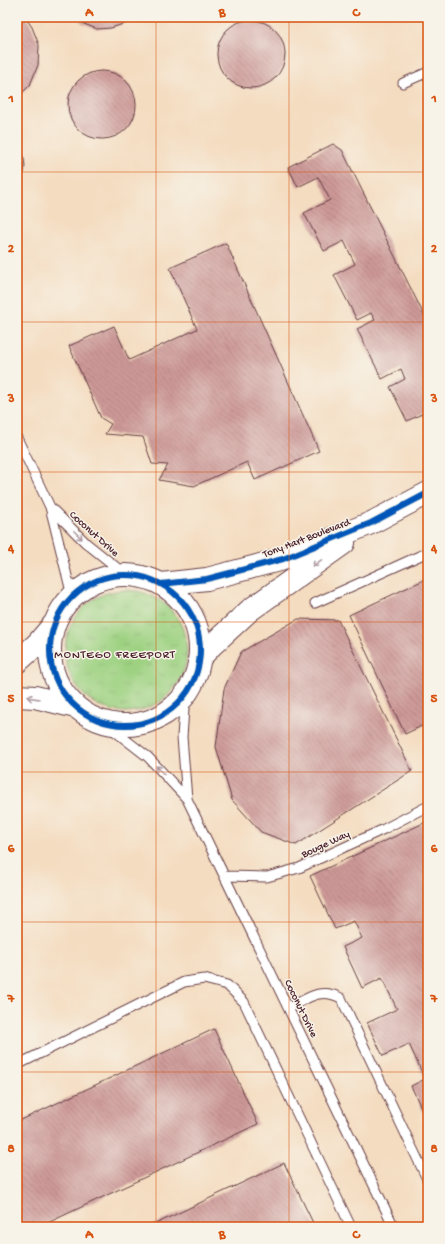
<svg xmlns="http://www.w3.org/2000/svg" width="445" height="1244" font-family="'Gochi Hand',sans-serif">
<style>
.grass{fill:url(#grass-tufts);stroke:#747856}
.building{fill:url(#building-back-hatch)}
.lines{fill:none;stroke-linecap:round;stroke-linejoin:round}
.lane-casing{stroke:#643b41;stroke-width:11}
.secondary-casing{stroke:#643b41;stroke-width:24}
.lane{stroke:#fff;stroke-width:9}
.secondary{stroke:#fff;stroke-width:22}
.cycleway-casing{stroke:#f7f3e8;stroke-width:8}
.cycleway{stroke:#0057b8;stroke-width:6}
.oneway{stroke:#ae9aa0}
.grid{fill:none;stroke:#d8530f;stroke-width:1;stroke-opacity:0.55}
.labels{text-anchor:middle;stroke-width:3;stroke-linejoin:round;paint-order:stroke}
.street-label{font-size:11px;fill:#4a1f2b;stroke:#f7f3e8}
.neighbourhood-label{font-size:12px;letter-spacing:1px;fill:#4a1f2b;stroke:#f7f3e8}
.neatline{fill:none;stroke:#d8530f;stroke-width:1.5}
.grid-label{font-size:13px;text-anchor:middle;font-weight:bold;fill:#d8530f}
</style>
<defs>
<pattern id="grass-tufts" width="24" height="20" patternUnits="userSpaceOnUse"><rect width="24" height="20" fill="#9ed282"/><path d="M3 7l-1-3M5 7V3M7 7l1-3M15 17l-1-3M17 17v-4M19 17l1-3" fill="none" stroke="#8ab470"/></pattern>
<pattern id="building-back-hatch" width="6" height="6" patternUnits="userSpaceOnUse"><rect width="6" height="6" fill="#cd9997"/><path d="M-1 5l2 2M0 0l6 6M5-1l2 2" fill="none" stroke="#a87c7b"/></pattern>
</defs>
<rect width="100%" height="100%" fill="#f7f3e8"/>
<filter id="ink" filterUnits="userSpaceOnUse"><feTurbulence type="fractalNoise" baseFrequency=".025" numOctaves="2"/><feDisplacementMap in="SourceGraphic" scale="8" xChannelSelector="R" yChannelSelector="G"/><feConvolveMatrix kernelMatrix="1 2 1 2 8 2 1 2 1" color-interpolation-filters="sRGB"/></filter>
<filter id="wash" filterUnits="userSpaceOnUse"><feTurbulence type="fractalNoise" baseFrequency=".012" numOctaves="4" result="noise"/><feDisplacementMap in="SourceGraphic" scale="16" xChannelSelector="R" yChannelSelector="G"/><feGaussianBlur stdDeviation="0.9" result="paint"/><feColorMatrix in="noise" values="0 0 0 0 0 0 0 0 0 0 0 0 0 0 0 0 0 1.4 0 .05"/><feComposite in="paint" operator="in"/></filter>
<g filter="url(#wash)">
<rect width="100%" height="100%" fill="#f4dcc0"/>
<path class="grass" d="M65 651a61 61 0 1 1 122 0a61 61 0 1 1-122 0Z"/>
<g id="blocks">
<path class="building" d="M17,17H25L32,27L39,45L38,65L30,85L17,98Z
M76,17H132L126,23L111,28L97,29L84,24Z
M217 54a34 34 0 1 1 68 0a34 34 0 1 1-68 0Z
M68 105a34 34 0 1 1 68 0a34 34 0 1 1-68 0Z
M333,144L342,150L428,323V411L407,421L390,387L405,379L401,369L382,379L357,329L375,320L371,313L357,320L334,275L355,264L344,241L324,251L304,213L330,200L318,177L298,187L288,167Z
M17,149L24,158L25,166L24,173L17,183Z
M226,243L319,451L255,480L247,462L194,486L159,480L168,465L152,464L143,437L105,434L111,424L101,418L69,346L114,326L129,360L197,329L170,268Z
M428,578V723L405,734L349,615Z
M298,619L338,620L412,771L296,845L261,832L232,800L216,747L224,689L241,652Z
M426,822L428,825V1122L411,1086L425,1079L409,1044L383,1056L367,1023L397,1009L382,978L362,988L343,947L362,938L354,921L335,929L310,876Z
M214,1029L258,1124L39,1227H17V1122Z
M284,1163L315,1227H149Z"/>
</g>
</g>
<g filter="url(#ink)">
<use href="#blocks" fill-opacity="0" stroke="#643b41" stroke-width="1"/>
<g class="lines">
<defs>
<path id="lane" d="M403,83L428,72
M17,438L50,507L72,596
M51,508L86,543L126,575
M315,603L428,552
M185,695L182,737L187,799
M103,722L148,757L187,799L394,1227
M224,876L267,877L299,868L384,829L428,806
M289,1008C308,998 320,987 341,998L428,1181
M17,1065L184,982L204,979L227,985L244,1002L351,1227"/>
<path id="secondary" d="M50 650a75 75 0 1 1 150 0a75 75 0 1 1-150 0Z
M161,584L207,579L283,559L371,523L428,493
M199,659L211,646L250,610L344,543
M17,662L37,644L54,624
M17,696L35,697L76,707"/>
</defs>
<use href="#lane" class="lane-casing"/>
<use href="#secondary" class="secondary-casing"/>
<use href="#lane" class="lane"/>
<use href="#secondary" class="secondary"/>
<defs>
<path id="cycleway" d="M50 650a75 75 0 1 1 150 0a75 75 0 1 1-150 0Z
M161,584L207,579L283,559L371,523L428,493"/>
</defs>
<use href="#cycleway" class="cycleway-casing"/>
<use href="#cycleway" class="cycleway"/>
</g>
<defs><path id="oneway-shaft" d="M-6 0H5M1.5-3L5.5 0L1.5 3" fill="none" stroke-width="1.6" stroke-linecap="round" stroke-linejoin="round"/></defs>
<g class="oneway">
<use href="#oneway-shaft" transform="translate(78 535) rotate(45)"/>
<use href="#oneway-shaft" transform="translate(317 563) rotate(145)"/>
<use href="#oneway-shaft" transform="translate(33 698) rotate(-172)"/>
<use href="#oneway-shaft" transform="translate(160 770) rotate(-133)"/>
</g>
</g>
<path class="grid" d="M156,17V1227M289,17V1227M17,172H428M17,322H428M17,472H428M17,622H428M17,772H428M17,922H428M17,1072H428"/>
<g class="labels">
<g class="street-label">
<text transform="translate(95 533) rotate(42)" y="4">Coconut Drive</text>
<text transform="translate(306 537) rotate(-21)" y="4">Tony Hart Boulevard</text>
<text transform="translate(325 843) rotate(-25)" y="4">Bouge Way</text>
<text transform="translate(302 1008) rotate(64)" y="4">Coconut Drive</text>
</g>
<g class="neighbourhood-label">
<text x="115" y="658">MONTEGO FREEPORT</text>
</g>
</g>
<rect width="445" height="1244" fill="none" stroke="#f7f3e8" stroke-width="44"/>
<rect x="22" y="22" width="401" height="1200" class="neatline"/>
<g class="grid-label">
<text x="89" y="16">A</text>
<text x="222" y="16">B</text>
<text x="356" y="16">C</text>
<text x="11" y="102">1</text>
<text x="434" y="102">1</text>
<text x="11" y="252">2</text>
<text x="434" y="252">2</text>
<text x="11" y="402">3</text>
<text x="434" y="402">3</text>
<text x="11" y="552">4</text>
<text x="434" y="552">4</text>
<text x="11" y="702">5</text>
<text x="434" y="702">5</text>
<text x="11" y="852">6</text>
<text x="434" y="852">6</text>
<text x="11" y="1002">7</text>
<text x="434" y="1002">7</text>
<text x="11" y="1152">8</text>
<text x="434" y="1152">8</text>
<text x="89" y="1238">A</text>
<text x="222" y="1238">B</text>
<text x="356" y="1238">C</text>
</g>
</svg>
